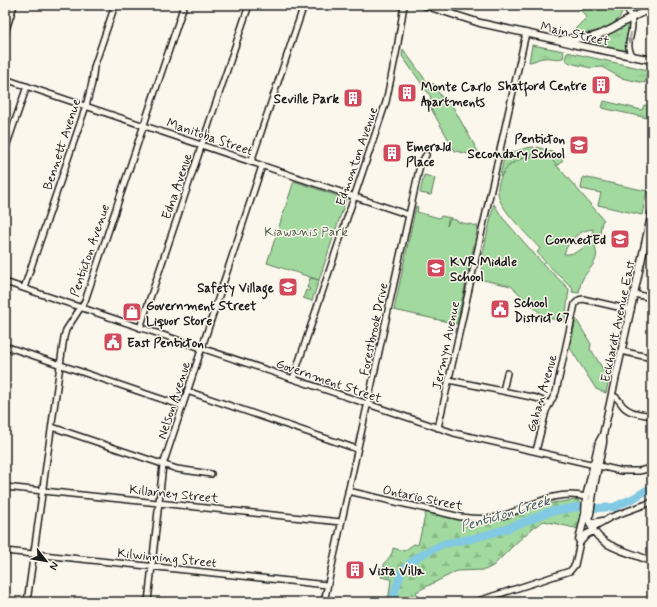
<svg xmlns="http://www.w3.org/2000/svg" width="657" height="607" font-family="Mynerve,sans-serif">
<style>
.grass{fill:url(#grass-tufts);stroke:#5e7a5d}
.forest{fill:url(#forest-firs);stroke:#5e7a5d}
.park{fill:#a1d99e;stroke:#5e7a5d;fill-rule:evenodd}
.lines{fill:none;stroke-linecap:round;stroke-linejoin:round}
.river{stroke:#82c9e3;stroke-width:8}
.minor-casing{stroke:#1c1c1c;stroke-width:8}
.major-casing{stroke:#1c1c1c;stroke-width:9}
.minor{stroke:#fbf7ec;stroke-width:5}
.major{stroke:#fbf7ec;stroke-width:6}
.oneway{fill:#97948e}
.labels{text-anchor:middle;stroke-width:3;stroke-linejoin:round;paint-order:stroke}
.street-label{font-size:13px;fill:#1c1c1c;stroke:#fbf7ec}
.poi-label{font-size:13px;font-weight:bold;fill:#1c1c1c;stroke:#fbf7ec;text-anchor:start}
.park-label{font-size:13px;fill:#4b5e4a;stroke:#fbf7ec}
.water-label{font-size:14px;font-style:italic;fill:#405962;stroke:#fbf7ec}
</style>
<defs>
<pattern id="grass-tufts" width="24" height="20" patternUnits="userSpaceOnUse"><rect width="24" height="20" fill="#a1d99e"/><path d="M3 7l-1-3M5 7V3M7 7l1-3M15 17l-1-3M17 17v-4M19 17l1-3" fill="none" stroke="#8aba88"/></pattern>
<pattern id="forest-firs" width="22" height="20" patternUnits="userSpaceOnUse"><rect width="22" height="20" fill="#a1d99e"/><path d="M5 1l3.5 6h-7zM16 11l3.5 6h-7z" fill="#8aba88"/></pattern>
</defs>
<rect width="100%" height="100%" fill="#fbf7ec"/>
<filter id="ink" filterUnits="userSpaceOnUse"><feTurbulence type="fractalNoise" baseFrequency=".025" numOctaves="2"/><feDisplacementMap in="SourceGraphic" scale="8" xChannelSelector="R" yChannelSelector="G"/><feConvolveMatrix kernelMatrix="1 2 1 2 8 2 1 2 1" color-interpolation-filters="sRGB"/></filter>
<g filter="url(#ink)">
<path class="grass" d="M630,20L627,52L596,46L590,40Z
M532,45L564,51L563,58C556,60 551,57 544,58C538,58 535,62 529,62Z
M567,52L648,70L645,83L621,78L602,67L591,68L570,63L565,59Z
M604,101L642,110L644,105L652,106V119L602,108Z
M534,147L533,156C519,157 509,164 502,176H500L505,153C512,154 524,147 534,147Z
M537,147L552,152L563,160L557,166L547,154L536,156Z
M310,278L319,280L312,301L303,298L306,290L308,291L310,290L309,288H307Z"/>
<path class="forest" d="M575,500H578C584,507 581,520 579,529L544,521L534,527L516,543L493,566L485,570L457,571L416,592L420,599L414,602H385L389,595L391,579L381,577L385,562C388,559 393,554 393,548L404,551L414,544L418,545L426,512L475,523H486L508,518L537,505Z"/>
<path class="park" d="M575,5H621L622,13C616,29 585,35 570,34L587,17Z
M403,49L432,89L433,83L442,98L449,100L480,155L478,156L455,151L429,105L431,97L402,56Z
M542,153L547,154L604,220L602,221L599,239L595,248C601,261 587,270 582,280C580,284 580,289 579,293L572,292L573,288L546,263L537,252L540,249C529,236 504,213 499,198C495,185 502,170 513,163C523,155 534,159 542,153ZM593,229C591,244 579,255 564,254C568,241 579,230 593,229Z
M424,175L435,178L431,195L420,193Z
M583,177L647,191L642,215L598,205L601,193L581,189Z
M294,181L346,199L319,280L267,263Z
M494,204L502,217L543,264L569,289L565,322L544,317L511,286L483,280C480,273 485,268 481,261Z
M416,206L418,207L417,212L439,218L441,216L451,218L448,220L447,226L449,221L451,219L456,220L458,222L478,226L457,324L394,310Z
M576,319L591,344L590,350L592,351L609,379L606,393L596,389L570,348Z"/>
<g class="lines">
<path class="river" d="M392,602L396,588L402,571L417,557L443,544L475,538L506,529L549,512L577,507L598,508L614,507L634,498L652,487"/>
<defs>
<path id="minor" d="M625,5C628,11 632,16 632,23C633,35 623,46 634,57
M5,33L14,5
M5,79L409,215
M5,150L27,86
M251,162L304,5
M5,282L454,433L621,471H639L652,468
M24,288L86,106L92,83L94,67L115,5
M634,294L652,298
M140,328L249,5
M5,346L182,406
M621,351L652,358
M293,379L386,102L397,49L404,5
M449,380L536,398L550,404
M187,391L357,449
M503,391L507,373
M612,395C619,398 618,400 623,406C630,414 643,414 652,416
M52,427L177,469L211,474
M438,428L526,33
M536,451L546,411L556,392L575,304L579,300L583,299L631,310
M5,487L341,522
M348,491L461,517C475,519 488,520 502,516C531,507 553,489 586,497
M590,523L605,520
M592,528L611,517L652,502
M5,551L327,585
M27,602L64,337L66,330L85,301L184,5
M148,602L163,465L262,166
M324,602L409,215L420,165L426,155
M475,602L570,571L575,565L580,542"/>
<path id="major" d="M424,5L480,23L557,40L577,45L652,60
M563,39C572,39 582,39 592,37C613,32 630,15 652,9
M588,517L590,514L594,486L603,443V435L652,212
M588,517C596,550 627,549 652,562
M580,542L579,540L585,514L586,497L599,442L603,435
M580,542L587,534L594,531"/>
</defs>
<use href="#minor" class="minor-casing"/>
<use href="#major" class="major-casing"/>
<use href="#minor" class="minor"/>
<use href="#major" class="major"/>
</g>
<defs><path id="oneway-solid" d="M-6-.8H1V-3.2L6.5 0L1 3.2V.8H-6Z"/></defs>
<use class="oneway" href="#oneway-solid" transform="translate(630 38) rotate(101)"/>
</g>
<defs>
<symbol id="building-square" viewBox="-11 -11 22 22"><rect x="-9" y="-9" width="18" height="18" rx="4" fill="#d1495b" stroke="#fbf7ec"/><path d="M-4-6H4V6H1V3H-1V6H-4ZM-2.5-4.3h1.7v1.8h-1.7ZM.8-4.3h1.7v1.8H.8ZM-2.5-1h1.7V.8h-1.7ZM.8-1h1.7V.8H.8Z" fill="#fff"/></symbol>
<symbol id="school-square" viewBox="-11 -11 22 22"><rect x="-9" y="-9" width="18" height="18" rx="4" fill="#d1495b" stroke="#fbf7ec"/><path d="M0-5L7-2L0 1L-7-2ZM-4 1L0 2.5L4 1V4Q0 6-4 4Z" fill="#fff"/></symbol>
<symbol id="civic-square" viewBox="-11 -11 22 22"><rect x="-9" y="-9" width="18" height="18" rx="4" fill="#d1495b" stroke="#fbf7ec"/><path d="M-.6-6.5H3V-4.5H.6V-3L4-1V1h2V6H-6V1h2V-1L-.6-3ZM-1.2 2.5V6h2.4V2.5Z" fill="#fff"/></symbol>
<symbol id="shop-square" viewBox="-11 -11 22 22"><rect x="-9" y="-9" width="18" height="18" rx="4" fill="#d1495b" stroke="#fbf7ec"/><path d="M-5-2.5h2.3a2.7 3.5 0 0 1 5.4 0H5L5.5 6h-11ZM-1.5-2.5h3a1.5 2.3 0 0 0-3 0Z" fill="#fff"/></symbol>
</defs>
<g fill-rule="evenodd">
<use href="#building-square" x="590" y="74" width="22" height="22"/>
<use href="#building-square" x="396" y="82" width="22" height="22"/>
<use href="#building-square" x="342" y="87" width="22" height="22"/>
<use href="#school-square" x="568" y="134" width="22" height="22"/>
<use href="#building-square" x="381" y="142" width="22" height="22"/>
<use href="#school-square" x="609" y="228" width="22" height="22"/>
<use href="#school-square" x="425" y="257" width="22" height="22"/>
<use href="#school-square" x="277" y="276" width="22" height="22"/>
<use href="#civic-square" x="489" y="298" width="22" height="22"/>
<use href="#shop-square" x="121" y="301" width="22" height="22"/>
<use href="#civic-square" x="102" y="331" width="22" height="22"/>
<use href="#building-square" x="344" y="559" width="22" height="22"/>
</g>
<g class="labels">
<g class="street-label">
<text transform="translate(575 33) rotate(13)" y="5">Main Street</text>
<text transform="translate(210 136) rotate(19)" y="5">Manitoba Street</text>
<text transform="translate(61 144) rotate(-72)" y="5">Bennett Avenue</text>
<text transform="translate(356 156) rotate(-71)" y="5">Edmonton Avenue</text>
<text transform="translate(176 186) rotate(-71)" y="5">Edna Avenue</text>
<text transform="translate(89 250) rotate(-71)" y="5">Penticton Avenue</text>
<text transform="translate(617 321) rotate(-78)" y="5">Eckhardt Avenue East</text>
<text transform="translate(373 329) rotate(-78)" y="5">Forestbrook Drive</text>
<text transform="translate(445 345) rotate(-78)" y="5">Jermyn Avenue</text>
<text transform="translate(329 380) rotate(19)" y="5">Government Street</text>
<text transform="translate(541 393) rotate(-74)" y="5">Gahan Avenue</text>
<text transform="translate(173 400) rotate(-72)" y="5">Nelson Avenue</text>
<text transform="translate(174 493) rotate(6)" y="5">Killarney Street</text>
<text transform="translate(423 497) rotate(12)" y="5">Ontario Street</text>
<text transform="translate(167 557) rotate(6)" y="5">Kilwinning Street</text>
</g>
<g class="poi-label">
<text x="587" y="90" text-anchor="end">Shatford Centre</text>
<text x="421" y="91">Monte Carlo<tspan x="421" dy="15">Apartments</tspan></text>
<text x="339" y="103" text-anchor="end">Seville Park</text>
<text x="565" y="143" text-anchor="end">Penticton<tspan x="565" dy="15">Secondary School</tspan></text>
<text x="406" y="151">Emerald<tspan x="406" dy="15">Place</tspan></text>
<text x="606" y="244" text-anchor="end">ConnectEd</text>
<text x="450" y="266">KVR Middle<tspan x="450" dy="15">School</tspan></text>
<text x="274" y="292" text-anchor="end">Safety Village</text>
<text x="514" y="307">School<tspan x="514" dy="15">District 67</tspan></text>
<text x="146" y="310">Government Street<tspan x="146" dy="15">Liquor Store</tspan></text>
<text x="127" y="347">East Penticton</text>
<text x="369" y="575">Vista Villa</text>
</g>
<g class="park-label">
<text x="306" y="236">Kiawanis Park</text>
</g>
<g class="water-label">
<text transform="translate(505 513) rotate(-17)" y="5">Penticton Creek</text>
</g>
</g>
<rect width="657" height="607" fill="none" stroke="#fbf7ec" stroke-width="20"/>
<rect x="10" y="10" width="637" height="587" fill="none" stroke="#1c1c1c" stroke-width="1.5" filter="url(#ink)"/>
<g transform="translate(46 561) rotate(121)" stroke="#fbf7ec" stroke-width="3" paint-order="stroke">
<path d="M0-3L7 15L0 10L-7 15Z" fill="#1c1c1c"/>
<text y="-6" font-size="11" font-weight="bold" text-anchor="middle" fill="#1c1c1c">N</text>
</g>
</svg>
